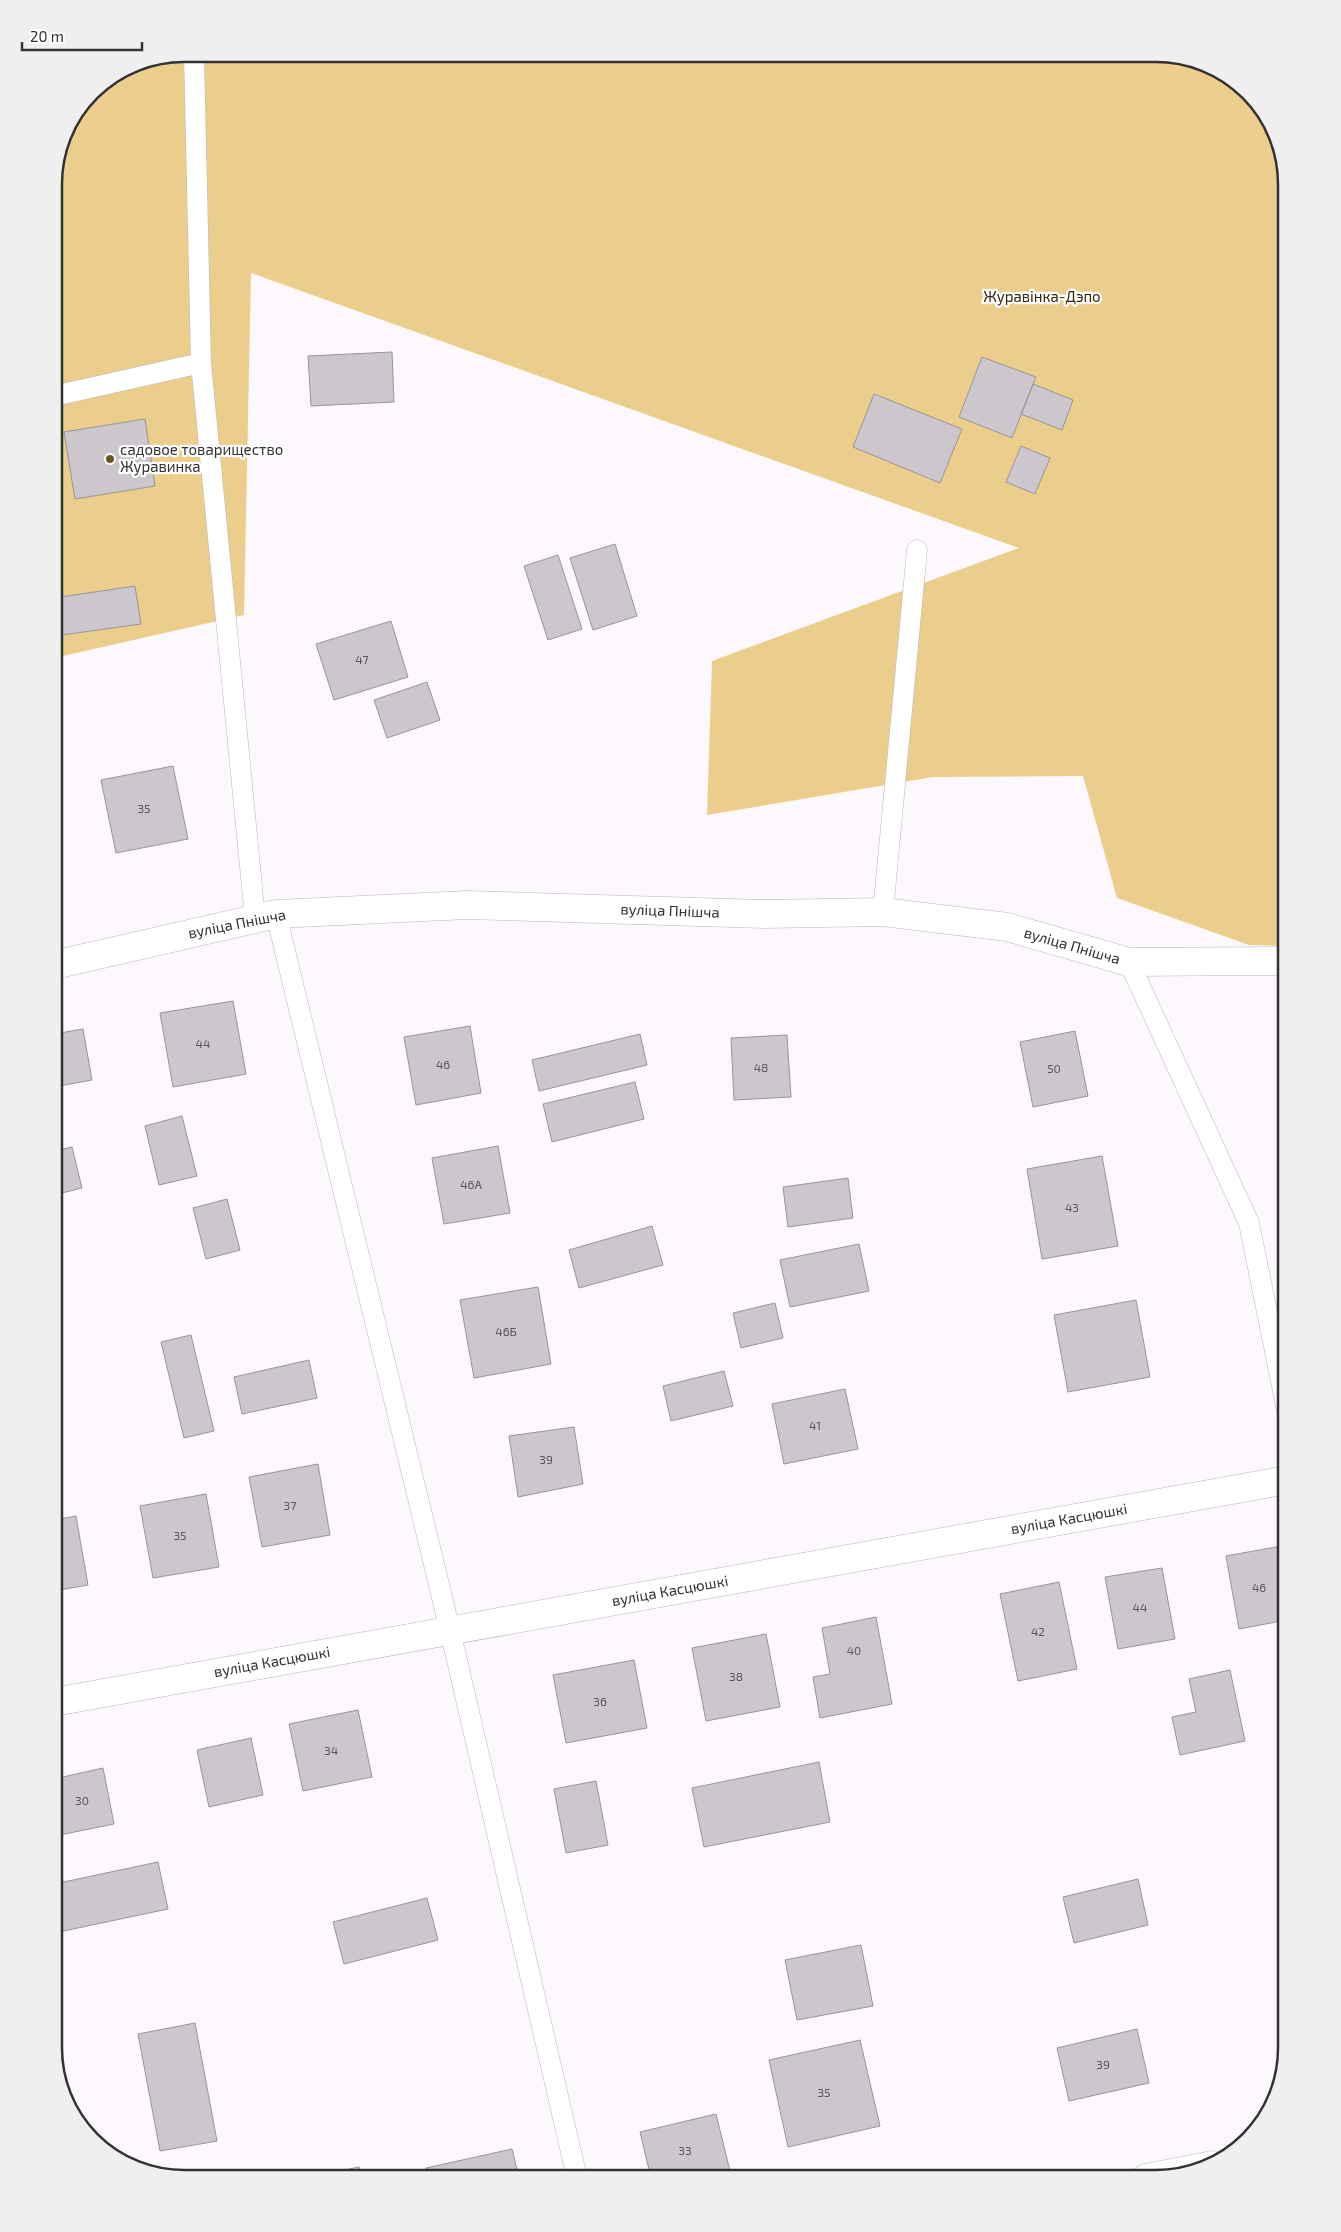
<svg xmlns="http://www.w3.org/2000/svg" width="1341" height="2232" font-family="'Exo 2',sans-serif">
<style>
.green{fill:#ecce8c}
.building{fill:#cbc7cc;stroke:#989499}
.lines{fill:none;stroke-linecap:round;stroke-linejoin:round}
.lane-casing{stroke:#bab6bb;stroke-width:21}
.street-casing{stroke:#bab6bb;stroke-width:29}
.lane{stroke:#fff;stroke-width:20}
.street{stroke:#fff;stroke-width:28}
.poi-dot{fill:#6b5525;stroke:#fff;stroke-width:2}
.labels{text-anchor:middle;stroke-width:4.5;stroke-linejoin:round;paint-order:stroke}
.number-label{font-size:12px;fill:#595659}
.park-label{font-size:15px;fill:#342707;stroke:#fff}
.poi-label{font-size:15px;fill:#333133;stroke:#fff;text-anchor:start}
.street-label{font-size:15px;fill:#333133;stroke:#fff}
.rim{fill:none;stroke:#333133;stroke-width:2.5}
</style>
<rect width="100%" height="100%" fill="#fcf8fd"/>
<path class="green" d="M184,54H1166L1230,76L1274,127L1287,184V946L1249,945L1117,898L1083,776L933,777L707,815L712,661L1019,548L251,273L244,615L54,658V176L64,134L92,92L134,64Z"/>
<path class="building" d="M392,352L394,402L311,406L308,356Z
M982,357L1036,377L1012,438L959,417Z
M1033,384L1073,400L1062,430L1021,414Z
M874,394L962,429L940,483L853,447Z
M145,419L155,486L75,499L64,432Z
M1021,446L1050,458L1035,494L1006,482Z
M615,544L637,616L593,630L570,558Z
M558,555L582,629L548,640L524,566Z
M135,586L141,624L55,636L54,598Z
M391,621L408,677L334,700L316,644Z
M427,682L440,720L387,738L374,700Z
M173,766L188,839L116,853L101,780Z
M233,1001L246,1074L173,1087L160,1013Z
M470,1026L481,1093L416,1105L404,1037Z
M83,1029L92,1080L54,1087V1034Z
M1075,1031L1088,1096L1033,1107L1020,1042Z
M640,1034L647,1065L539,1091L532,1060Z
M787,1035L791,1097L734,1100L731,1038Z
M635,1082L644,1119L552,1142L543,1104Z
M182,1116L197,1176L159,1185L145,1126Z
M498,1146L510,1213L444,1224L432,1158Z
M72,1147L82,1188L54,1195V1151Z
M1102,1156L1118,1246L1042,1259L1027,1169Z
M848,1178L853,1218L788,1227L783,1187Z
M227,1199L240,1250L206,1259L193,1208Z
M652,1226L663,1265L579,1288L569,1250Z
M859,1244L869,1291L790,1307L780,1260Z
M538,1287L551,1364L474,1378L460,1300Z
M1136,1300L1150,1377L1068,1392L1054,1315Z
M775,1303L783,1338L741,1348L733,1313Z
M191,1335L214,1431L184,1438L161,1342Z
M309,1360L317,1398L242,1414L234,1377Z
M724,1371L733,1406L671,1421L663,1386Z
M845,1389L858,1449L784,1464L772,1404Z
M574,1427L583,1484L518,1497L509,1436Z
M318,1464L330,1535L262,1547L249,1477Z
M206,1494L219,1567L153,1578L140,1506Z
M76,1516L88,1585L54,1591V1520Z
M1287,1545V1620L1239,1629L1226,1556Z
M1162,1568L1175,1639L1118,1649L1105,1577Z
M1059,1582L1077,1669L1018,1681L1000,1594Z
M876,1617L892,1704L820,1718L813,1677L830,1674L822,1628Z
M766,1634L780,1707L706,1721L692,1648Z
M634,1660L647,1728L566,1743L553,1675Z
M1230,1670L1245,1741L1180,1755L1172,1717L1196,1712L1189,1679Z
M358,1710L372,1777L303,1791L289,1724Z
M251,1738L263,1795L209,1807L197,1750Z
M819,1762L830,1822L704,1847L692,1788Z
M103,1768L114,1824L55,1836L54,1779Z
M596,1781L608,1845L566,1853L554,1789Z
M158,1862L168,1909L54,1933V1884Z
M1138,1879L1148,1925L1074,1943L1063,1897Z
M427,1898L438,1940L344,1964L333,1922Z
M861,1945L873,2006L797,2020L785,1960Z
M195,2023L217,2141L160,2151L138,2034Z
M1137,2029L1149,2083L1069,2101L1057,2048Z
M860,2040L880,2126L788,2147L769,2060Z
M716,2114L730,2171L698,2178H651L640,2132Z
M512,2149L519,2178H428L426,2168Z
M359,2167L362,2178H307Z"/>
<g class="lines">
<defs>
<path id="lane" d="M194,54L201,363L255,918
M54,396L201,363
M883,912L917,550
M276,914L450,1630L577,2178
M1129,962L1249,1223L1287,1411"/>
<path id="street" d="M54,965L276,914L467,905L765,914L883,912L1007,927L1129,962L1287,961
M54,1702L1287,1480
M1146,2178L1213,2165"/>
</defs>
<use href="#lane" class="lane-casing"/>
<use href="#street" class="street-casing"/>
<use href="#lane" class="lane"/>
<use href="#street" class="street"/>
</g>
<circle class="poi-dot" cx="110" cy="459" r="5"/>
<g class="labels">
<g class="number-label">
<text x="362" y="664">47</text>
<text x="144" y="813">35</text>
<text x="203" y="1048">44</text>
<text x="443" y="1069">46</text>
<text x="761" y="1072">48</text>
<text x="1054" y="1073">50</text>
<text x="471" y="1189">46А</text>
<text x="1072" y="1212">43</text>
<text x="506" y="1336">46Б</text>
<text x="815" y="1430">41</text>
<text x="546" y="1464">39</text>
<text x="290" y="1510">37</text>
<text x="180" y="1540">35</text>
<text x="1259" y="1592">46</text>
<text x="1140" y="1612">44</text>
<text x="1038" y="1636">42</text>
<text x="854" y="1655">40</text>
<text x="736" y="1681">38</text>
<text x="600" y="1706">36</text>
<text x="331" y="1755">34</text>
<text x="82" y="1805">30</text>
<text x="1103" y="2069">39</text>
<text x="824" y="2097">35</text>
<text x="685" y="2155">33</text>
</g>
<g class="park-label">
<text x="1042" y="302">Журавінка-Дэпо</text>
</g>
<g class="poi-label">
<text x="120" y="455">садовое товарищество<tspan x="120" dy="17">Журавинка</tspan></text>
</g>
<g class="street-label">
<text transform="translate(670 911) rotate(2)" y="5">вуліца Пнішча</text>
<text transform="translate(237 924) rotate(-11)" y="5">вуліца Пнішча</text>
<text transform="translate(1072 946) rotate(16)" y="5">вуліца Пнішча</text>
<text transform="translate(1069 1519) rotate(-10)" y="5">вуліца Касцюшкі</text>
<text transform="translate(670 1591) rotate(-10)" y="5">вуліца Касцюшкі</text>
<text transform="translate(272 1662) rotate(-10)" y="5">вуліца Касцюшкі</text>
</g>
</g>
<path d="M0 0H1341V2232H0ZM184 62H1156A122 122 0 0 1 1278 184V2048A122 122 0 0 1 1156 2170H184A122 122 0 0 1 62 2048V184A122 122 0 0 1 184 62Z" fill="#efefef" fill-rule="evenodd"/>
<path class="rim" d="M184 62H1156A122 122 0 0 1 1278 184V2048A122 122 0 0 1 1156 2170H184A122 122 0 0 1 62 2048V184A122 122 0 0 1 184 62Z"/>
<path d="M22 42v8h120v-8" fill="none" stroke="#333133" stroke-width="2.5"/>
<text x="30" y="42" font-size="15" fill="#333133" stroke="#ffffff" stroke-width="4" paint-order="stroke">20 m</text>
</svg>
